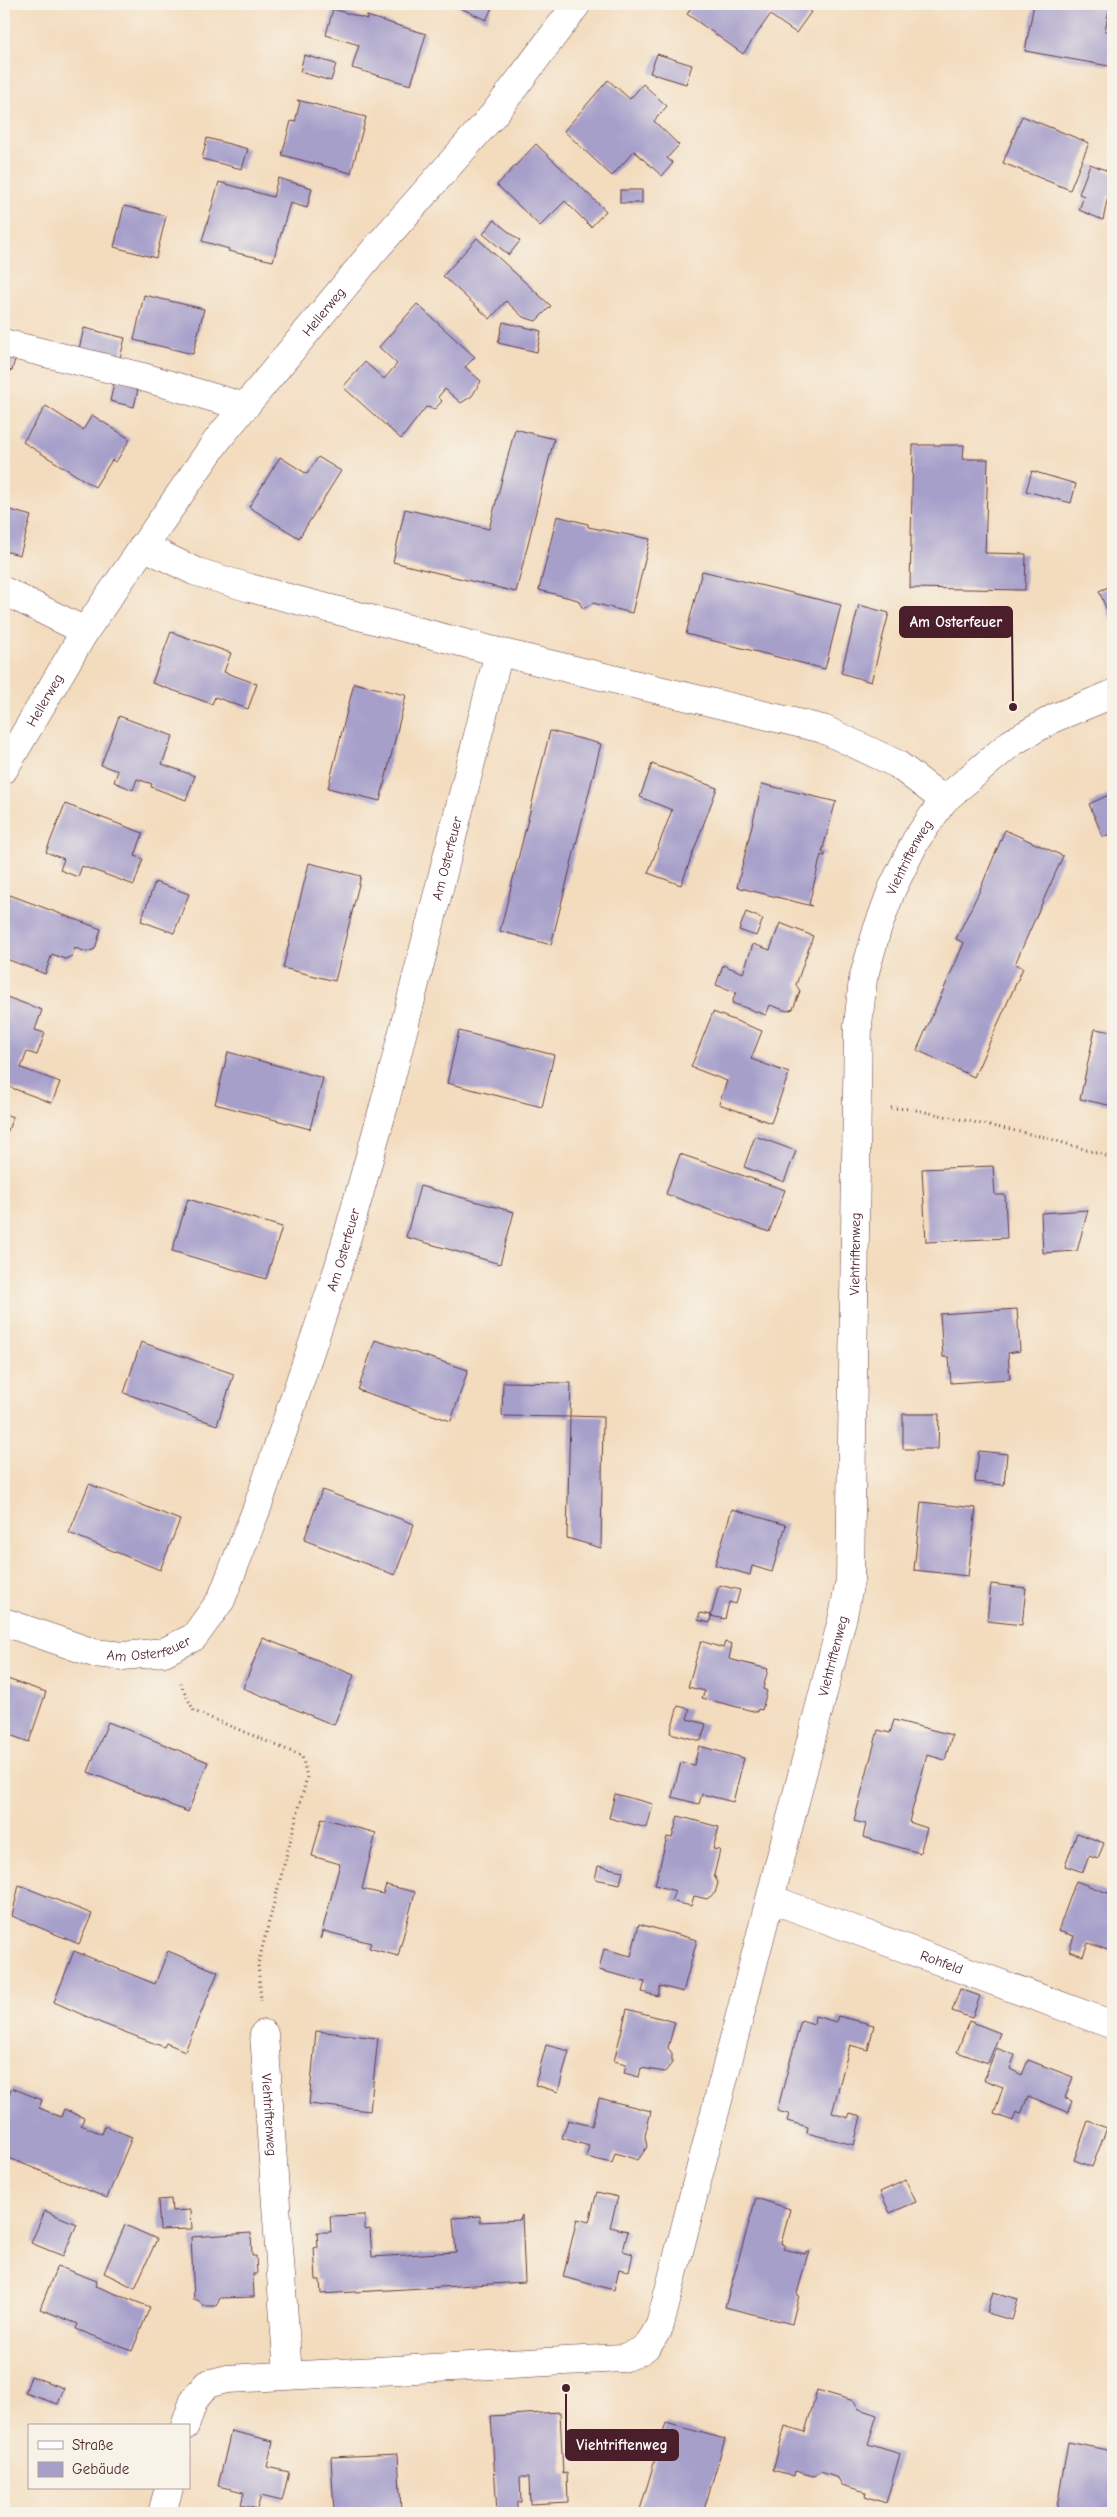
<svg xmlns="http://www.w3.org/2000/svg" width="1117" height="2517" font-family="'Comic Neue',sans-serif">
<style>
.building{fill:#a69fca}
.lines{fill:none;stroke-linecap:round;stroke-linejoin:round}
.minor-casing{stroke:#633b41;stroke-width:29}
.path{stroke:#633b41;stroke-width:3;stroke-dasharray:1 4;stroke-linecap:butt}
.minor{stroke:#fff;stroke-width:28}
.labels{text-anchor:middle;stroke-width:4;stroke-linejoin:round;paint-order:stroke}
.street-label{font-size:14px;fill:#4a1f2b;stroke:#f7f3e8}
.leader{fill:none;stroke:#4a1f2b;stroke-width:2}
.callout-dot{fill:#4a1f2b;stroke:#f7f3e8;stroke-width:2}
.callout{fill:#4a1f2b;stroke:#4a1f2b;stroke-width:2}
.callout-label{font-size:15px;text-anchor:middle;font-weight:bold;fill:#fff}
</style>
<rect width="100%" height="100%" fill="#f7f3e8"/>
<filter id="ink" filterUnits="userSpaceOnUse"><feTurbulence type="fractalNoise" baseFrequency=".02" numOctaves="2"/><feDisplacementMap in="SourceGraphic" scale="10" xChannelSelector="R" yChannelSelector="G"/><feConvolveMatrix kernelMatrix="1 2 1 2 8 2 1 2 1" color-interpolation-filters="sRGB"/></filter>
<filter id="wash" filterUnits="userSpaceOnUse"><feTurbulence type="fractalNoise" baseFrequency=".0096" numOctaves="4" result="noise"/><feDisplacementMap in="SourceGraphic" scale="20" xChannelSelector="R" yChannelSelector="G"/><feGaussianBlur stdDeviation="1.12" result="paint"/><feColorMatrix in="noise" values="0 0 0 0 0 0 0 0 0 0 0 0 0 0 0 0 0 1.4 0 .05"/><feComposite in="paint" operator="in"/></filter>
<g filter="url(#wash)">
<rect width="100%" height="100%" fill="#f3dcbe"/>
<g id="blocks">
<path class="building" d="M452,4H494L486,20Z
M694,4H800L811,12L796,33L770,15L743,54L687,14Z
M1034,4H1110L1105,31L1113,32L1109,66L1025,51Z
M333,9L367,19V16L426,34L411,85L352,68L359,45L326,35Z
M657,54L692,65L686,84L650,73Z
M304,55L336,64L331,81L300,72Z
M608,80L630,99L643,84L667,106L654,121L679,145L667,158L673,163L662,176L634,151L612,176L564,131Z
M297,100L366,117L351,173L282,155L291,121L295,122L300,102Z
M1022,116L1089,143L1070,190L1003,163Z
M207,138L248,149L242,169L202,159Z
M536,144L606,211L591,227L565,201L540,226L497,185Z
M1090,164L1113,173V197L1108,196L1103,220L1079,210L1084,196L1079,194Z
M278,178L312,188L307,208L290,203L273,261L228,251L229,249L202,241L219,182L273,197Z
M620,190H642V203H620Z
M124,206L166,216L156,258L114,247Z
M494,220L520,241L509,255L483,234Z
M477,238L551,306L536,321L523,317L506,301L490,319L443,276Z
M144,295L204,309L193,354L134,340Z
M417,304L475,357L465,367L481,381L472,396L461,403L445,389L438,397L442,401L435,409L426,407L401,439L343,387L365,362L384,379L397,364L379,347Z
M503,322L541,331L537,352L498,343Z
M84,328L125,338L120,358L79,349Z
M4,356L15,358L12,371L4,369Z
M115,379L139,385L134,407L110,401Z
M46,406L83,430L92,415L130,439L116,462L112,460L95,487L23,442Z
M515,429L554,439L516,592L393,562L405,509L489,529Z
M913,445H964L963,459H988L985,553L1026,554L1025,590L910,588Z
M280,457L307,474L318,457L341,471L299,538L249,507Z
M1032,471L1076,484L1071,503L1026,491Z
M4,508L31,516L20,555L4,551Z
M557,516L588,524V527L650,539L632,613L593,603L583,609L578,600L539,590Z
M702,571L841,605L825,669L686,634Z
M1113,585V625L1099,591Z
M859,605L889,613L871,682L841,673Z
M171,632L231,653L224,672L257,684L248,709L215,697L212,704L152,683Z
M354,683L406,695L380,801L328,788Z
M119,716L173,736L162,764L195,776L186,800L151,787L152,784L137,779L133,790L114,782L118,771L101,765Z
M550,731L601,744L551,945L500,931Z
M652,764L717,788L681,885L648,873L672,810L640,797Z
M762,784L837,802L835,804L822,852L825,853V856L821,855L809,904L812,906L737,887Z
M1113,793V833L1103,837L1089,804Z
M65,804L143,833L135,856L143,859L134,885L82,866L78,877L60,870L64,859L46,852Z
M1005,830L1063,856L1015,964L1023,968L974,1077L917,1050L964,943L956,939L979,892Z
M309,863L361,876L335,981L283,968Z
M155,882L189,894L174,933L141,921Z
M10,895L101,929L95,949L87,952L75,948L72,956L65,959L52,954L45,974L4,958V913Z
M746,912L763,919L756,936L739,930Z
M780,923L813,936L796,985L800,991L793,1009L787,1011L770,1005L766,1015L732,1003L736,992L716,985L723,965L743,973L753,944L770,950Z
M4,996L42,1010L35,1030L45,1033L37,1055L27,1052L21,1068L60,1082L52,1103L4,1085L6,1065L4,1064Z
M713,1012L762,1031L751,1059L789,1073L771,1123L719,1104L727,1081L691,1067Z
M1095,1029L1113,1032V1106L1080,1099Z
M459,1031L554,1055L542,1107L447,1083Z
M228,1052L323,1078L310,1129L215,1104Z
M4,1114L13,1117L4,1141Z
M755,1136L796,1151L784,1182L744,1167Z
M680,1154L785,1190L769,1232L666,1194Z
M993,1166L995,1195H1005L1007,1238L926,1242L922,1169Z
M420,1186L514,1212L500,1264L406,1237Z
M188,1199L282,1227L266,1279L172,1251Z
M1088,1210L1077,1251L1043,1253L1041,1213Z
M1017,1309L1020,1351L1008,1353L1010,1379L951,1383L949,1357H943L940,1314Z
M375,1340L468,1370L451,1421L358,1390Z
M141,1342L234,1374L217,1425L124,1393Z
M503,1382L571,1383L570,1416L603,1417L601,1548L567,1538L570,1417L502,1416Z
M903,1414H939L938,1449H903Z
M979,1451L1007,1454L1004,1485L975,1482Z
M89,1484L180,1520L160,1570L69,1533Z
M322,1490L414,1524L395,1575L304,1540Z
M921,1502L976,1508L968,1576L914,1570Z
M732,1509L786,1525L772,1572L752,1566L750,1575L715,1565Z
M991,1584L1026,1588L1022,1625L987,1621Z
M719,1585L740,1590L736,1604L729,1602L725,1619L711,1616Z
M700,1613L711,1615L710,1623L698,1620Z
M263,1638L354,1675L334,1725L243,1688Z
M701,1641L723,1648L725,1642L732,1644L729,1659L768,1669L763,1689L767,1691L762,1710L758,1709L757,1712L702,1698L705,1691L688,1687Z
M4,1678L46,1692L29,1742L4,1733Z
M678,1706L690,1709L687,1719L706,1724L701,1741L670,1733Z
M894,1720L952,1735L945,1760L927,1755L909,1822L927,1828L920,1853L863,1837L866,1824L854,1821L878,1730L890,1733Z
M108,1722L208,1762L188,1812L88,1772Z
M699,1746L744,1758L733,1802L702,1794L699,1804L672,1797L681,1762L694,1765Z
M615,1794L653,1804L647,1828L609,1818Z
M678,1816L719,1827L713,1849L720,1850L714,1875L718,1883L715,1893L707,1899L694,1896L691,1906L671,1901L675,1891L655,1885L667,1837L672,1838Z
M322,1818L376,1833L362,1889L383,1894L386,1885L415,1892L398,1956L369,1948L371,1943L324,1931L320,1939L340,1864L312,1856Z
M1077,1833L1104,1843L1098,1859L1089,1856L1083,1872L1065,1866Z
M598,1866L623,1871L620,1884L595,1879Z
M1076,1881L1113,1895V1952L1088,1943L1083,1956L1069,1951L1074,1936L1058,1931Z
M19,1885L92,1914L79,1944L12,1916Z
M639,1924L697,1940L683,1992L660,1986L658,1996L642,1992L645,1982L599,1970L604,1949L631,1956Z
M74,1951L155,1984L168,1951L218,1972L185,2051L166,2043L164,2047L101,2023L54,2002Z
M960,1989L980,1996L972,2018L952,2011Z
M627,2009L675,2022L668,2048L672,2053V2063L665,2072L641,2068L639,2077L624,2073L626,2064L614,2061Z
M815,2016L836,2022L838,2016L874,2025L868,2050L850,2045L832,2113L848,2118L850,2113L861,2116L854,2145L807,2133L808,2127L787,2121L789,2114L777,2111L801,2020L814,2024Z
M969,2021L1000,2033L988,2063L957,2052Z
M316,2031L378,2038L370,2111L309,2104Z
M546,2045L569,2051L558,2092L535,2085Z
M996,2048L1015,2055L1010,2069L1022,2075L1028,2060L1073,2077L1065,2098L1072,2101L1068,2112L1028,2096L1021,2114L1016,2112L1013,2121L994,2114L1003,2087L984,2080Z
M12,2088L42,2100L39,2108L61,2117L64,2109L84,2118L81,2125L102,2134L105,2126L132,2137L107,2198L4,2156V2107Z
M599,2098L651,2111L645,2136L647,2147L638,2160L615,2153L612,2163L586,2157L589,2146L562,2138L568,2120L592,2126Z
M1088,2121L1107,2128L1092,2167L1074,2160Z
M906,2180L916,2202L890,2213L880,2192Z
M597,2192L618,2197L610,2227L628,2231L623,2251L633,2254L629,2271L619,2269L614,2290L563,2277L577,2219L589,2222Z
M756,2198L790,2209L781,2244L785,2245L783,2249L805,2254L806,2251L810,2252L808,2253L797,2294L799,2295L792,2324L725,2307Z
M171,2199L172,2211L191,2210L192,2229L160,2230L158,2200Z
M45,2211L77,2224L63,2256L31,2243Z
M365,2215V2230L370,2229L372,2257L456,2252L453,2218L480,2216V2222L520,2220L522,2215L525,2282L321,2294L320,2280H316L314,2248L318,2247L317,2232H331L330,2216Z
M125,2225L157,2239L135,2288L104,2273Z
M251,2233L252,2256H256L257,2274H253L254,2297L220,2298L216,2306H203L198,2300H194L191,2237Z
M57,2266L97,2281L95,2286L150,2307L132,2351L76,2329L78,2324L40,2309Z
M993,2292L1018,2299L1012,2320L987,2313Z
M31,2376L64,2388L58,2404L25,2393Z
M817,2390L854,2401L859,2409L877,2415L868,2444L900,2454L886,2503L865,2496L866,2492L842,2485L838,2478L821,2472L813,2476L795,2471L794,2476L773,2470L785,2426L805,2432Z
M560,2412L563,2474L567,2473L568,2502L530,2504L529,2477H520L521,2502H517V2513H497L491,2416Z
M666,2423L725,2439L703,2513H639Z
M231,2431L273,2441L267,2467L289,2472L282,2501L261,2496L257,2509L241,2505L244,2492L218,2486Z
M1068,2442L1113,2451V2513H1056Z
M398,2454L401,2512L334,2513L331,2457Z"/>
</g>
</g>
<g filter="url(#ink)">
<use href="#blocks" fill-opacity="0" stroke="#633b41" stroke-width="1"/>
<g class="lines">
<defs>
<g id="minor">
<path d="M4,343L143,377L245,407"/>
<path d="M143,546L194,571L250,588L499,652L823,729L897,764L944,800"/>
<path d="M4,591L85,631"/>
<path id="s1" d="M4,769L85,631L218,439L371,254L494,114L577,4"/>
<path id="s2" d="M4,1622L94,1653L123,1656L164,1652L194,1637L221,1600L257,1508L339,1266L385,1102L499,652"/>
<path id="s3" d="M771,1899L1113,2025"/>
<path id="s4" d="M264,2034L288,2375"/>
<path id="s5" d="M185,2426L194,2400L207,2384L227,2379L622,2358C645,2352 649,2346 660,2325L843,1616L850,1580L858,1025L863,979L877,930L892,889L916,840L944,800L1011,743L1054,718L1113,694"/>
<path d="M162,2513L169,2488"/>
</g>
</defs>
<use href="#minor" class="minor-casing"/>
<path class="path" d="M891,1108L911,1109L1044,1137L1113,1158
M180,1683L194,1711L302,1756L307,1777L258,1964L261,2001"/>
<use href="#minor" class="minor"/>
</g>
</g>
<g class="labels">
<g class="street-label">
<text dy="5" stroke="none"><textPath href="#s1" startOffset="559">Hellerweg</textPath></text>
<text dy="5" stroke="none"><textPath href="#s1" startOffset="80">Hellerweg</textPath></text>
<text dy="5" stroke="none"><textPath href="#s2" startOffset="1021">Am Osterfeuer</textPath></text>
<text dy="5" stroke="none"><textPath href="#s5" startOffset="2018">Viehtriftenweg</textPath></text>
<text dy="5" stroke="none"><textPath href="#s2" startOffset="616">Am Osterfeuer</textPath></text>
<text dy="5" stroke="none"><textPath href="#s5" startOffset="1612">Viehtriftenweg</textPath></text>
<text dy="5" stroke="none"><textPath href="#s2" startOffset="151">Am Osterfeuer</textPath></text>
<text dy="5" stroke="none"><textPath href="#s5" startOffset="1208">Viehtriftenweg</textPath></text>
<text dy="5" stroke="none"><textPath href="#s3" startOffset="182">Rohfeld</textPath></text>
<text dy="5" stroke="none"><textPath href="#s4" startOffset="81">Viehtriftenweg</textPath></text>
</g>
</g>
<path class="leader" d="M1013 707L1012 622M566 2388L566 2445"/>
<g class="callout-dot">
<circle cx="1013" cy="707" r="5"/>
<circle cx="566" cy="2388" r="5"/>
</g>
<g class="callout">
<rect x="900" y="607" width="112" height="30" rx="5"/>
<rect x="566" y="2430" width="112" height="30" rx="5"/>
</g>
<g class="callout-label">
<text x="956" y="627">Am Osterfeuer</text>
<text x="622" y="2450">Viehtriftenweg</text>
</g>
<rect width="1117" height="2517" fill="none" stroke="#f7f3e8" stroke-width="20"/>
<rect x="28" y="2424" width="162" height="65" fill="#f7f3e8" stroke="#b29e9c"/>
<rect x="38" y="2441" width="25" height="8" fill="#ffffff" stroke="#b29e9c"/>
<text x="72" y="2450" font-size="15" fill="#4a1f2b">Straße</text>
<rect x="38" y="2462" width="25" height="15" fill="#a69fca" stroke="#b29e9c"/>
<text x="72" y="2474" font-size="15" fill="#4a1f2b">Gebäude</text>
</svg>
